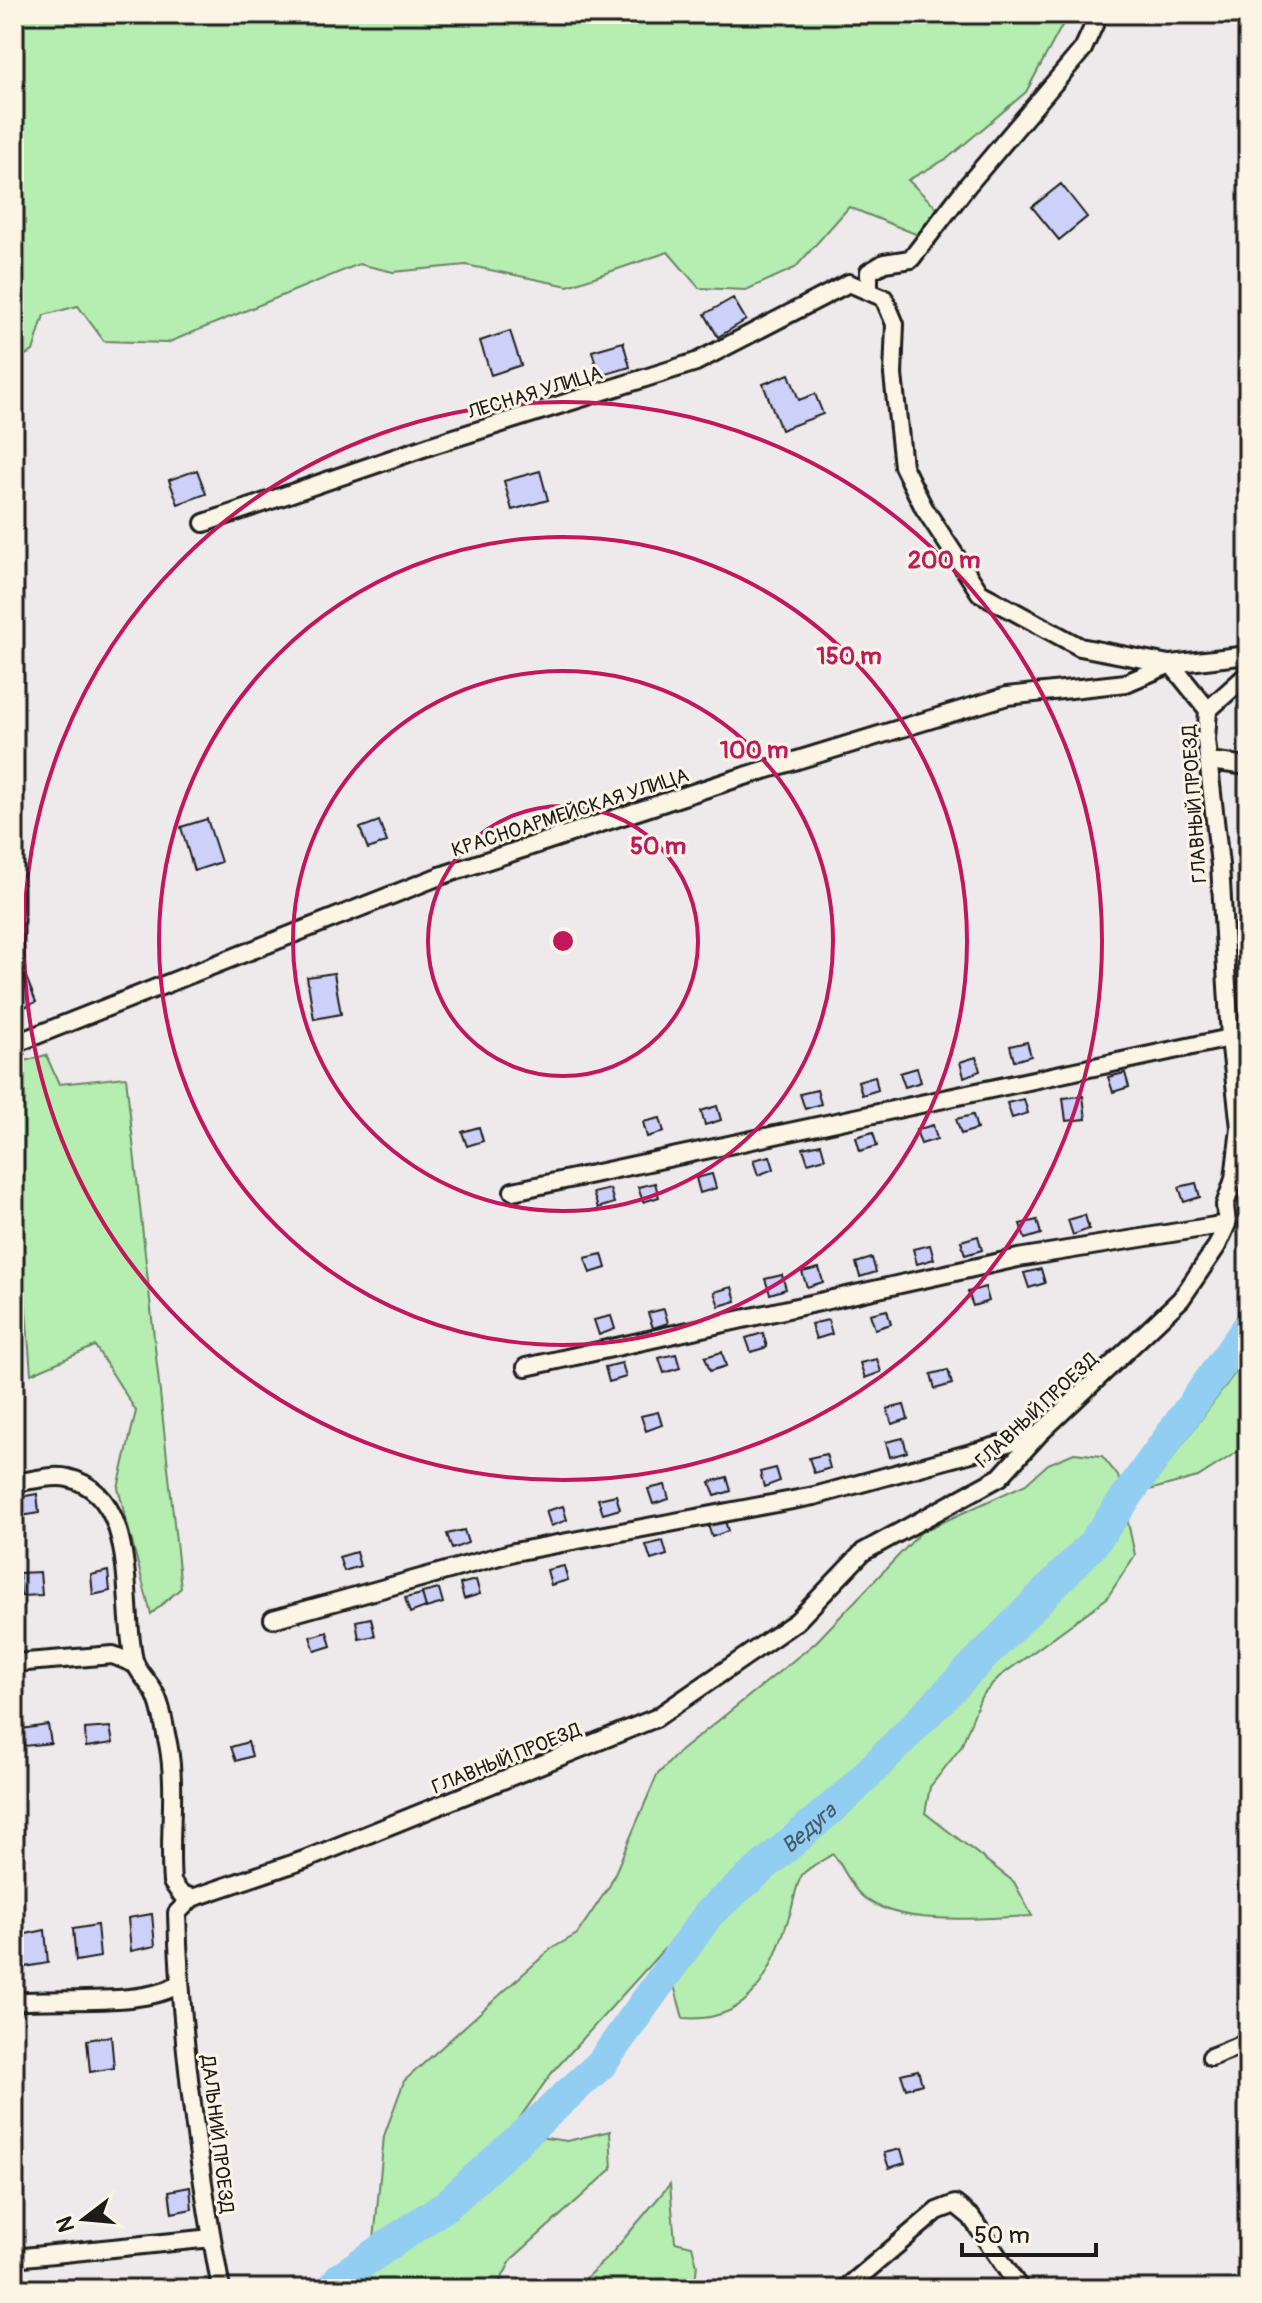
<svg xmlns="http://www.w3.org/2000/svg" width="1262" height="2303" font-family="Pangolin,sans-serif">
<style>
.green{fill:#b6edb0;stroke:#698466;stroke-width:2}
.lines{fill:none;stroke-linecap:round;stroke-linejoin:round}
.river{stroke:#92cdf2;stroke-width:32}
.building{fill:#cdd0f8;stroke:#1c1c1c;stroke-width:2}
.street-casing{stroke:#1c1c1c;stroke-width:22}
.street{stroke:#fcf5e5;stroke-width:16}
.ring{fill:none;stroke:#c2185b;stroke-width:4}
.labels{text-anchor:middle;stroke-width:6;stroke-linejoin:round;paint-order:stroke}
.street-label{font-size:20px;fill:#1c1c1c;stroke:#fcf5e5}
.water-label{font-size:22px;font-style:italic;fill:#455a67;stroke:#fcf5e5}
.centre{fill:#c2185b;stroke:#fcf5e5;stroke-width:4}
.ring-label{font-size:24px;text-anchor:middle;font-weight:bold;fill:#c2185b;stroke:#fcf5e5;stroke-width:6;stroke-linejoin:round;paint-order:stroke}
</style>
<rect width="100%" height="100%" fill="#eeeaeb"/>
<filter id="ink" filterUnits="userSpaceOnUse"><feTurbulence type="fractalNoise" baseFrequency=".0125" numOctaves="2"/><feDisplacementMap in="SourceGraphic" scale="16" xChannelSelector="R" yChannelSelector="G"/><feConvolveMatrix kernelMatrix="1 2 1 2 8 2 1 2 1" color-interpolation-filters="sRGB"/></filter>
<g filter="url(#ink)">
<path class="green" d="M14,14H1060L1064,22L1026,92L948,158L908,180L937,208L918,235L849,207L795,268L746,290L699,288L668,252L568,286L466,265L393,272L359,264L167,343L104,341L78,306L44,315L33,351L14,361Z
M46,1055L59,1084L126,1077L181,1588L151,1614L118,1488L136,1411L95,1346L31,1374L14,1157V1064Z
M1248,1355V1445L1198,1477L1149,1490Z
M1074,1453L1102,1456L1118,1476L1135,1555L1107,1598L999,1677L981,1697L961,1747L930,1787L925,1813L1014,1882L1032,1916C985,1917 891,1930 857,1891C848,1880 842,1865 833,1854C824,1860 808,1867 802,1875C796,1884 794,1901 791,1911C772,1968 755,2024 683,2018L664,1949L551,2074L509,2133L567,2141L610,2131L612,2169L512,2259L496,2289H353L364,2277L373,2251L384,2136L404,2081L551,1949L577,1934L610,1885L657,1775L678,1753L815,1643L921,1532L1026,1484L1048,1464Z
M670,2184L675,2242L692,2246L697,2265L694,2289H574L612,2253Z"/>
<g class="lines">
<path class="river" id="s1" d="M333,2289L340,2278L448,2204L601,2064L710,1912L849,1793L1092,1545L1248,1327"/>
</g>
<path class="building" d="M1061,184L1087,217L1059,240L1032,207Z
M733,298L746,320L718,337L705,314Z
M510,331L521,365L491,375L480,341Z
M623,342L630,367L599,376L592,351Z
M789,374L799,400L815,394L823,414L781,430L763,384Z
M197,470L206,494L178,504L169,480Z
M540,471L548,500L512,510L504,481Z
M207,819L221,862L194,871L181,827Z
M379,821L387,842L368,849L360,828Z
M22,967L36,1002L18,1010L14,1000V970Z
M334,973L341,1014L314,1019L307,977Z
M1027,1042L1031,1056L1014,1061L1010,1046Z
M976,1057L980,1071L964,1077L960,1062Z
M917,1068L921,1082L905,1087L900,1073Z
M1125,1073L1129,1087L1113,1092L1108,1077Z
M875,1076L878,1090L862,1095L858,1081Z
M817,1090L821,1104L805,1109L800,1094Z
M1083,1096L1086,1119L1066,1121L1063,1098Z
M1024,1099L1028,1113L1012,1118L1007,1103Z
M717,1106L721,1120L705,1125L701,1111Z
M973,1115L977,1129L961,1134L956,1119Z
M660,1118L664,1132L647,1137L643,1122Z
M933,1125L937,1139L921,1144L916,1130Z
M479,1127L483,1141L467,1146L462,1132Z
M873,1132L877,1146L860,1151L856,1137Z
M821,1144L825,1158L808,1163L803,1148Z
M770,1156L774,1169L758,1175L753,1160Z
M712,1174L716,1188L700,1193L696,1178Z
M655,1183L659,1197L643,1202L638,1187Z
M1196,1183L1200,1197L1184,1202L1179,1187Z
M610,1189L614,1203L598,1208L593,1193Z
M1085,1215L1089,1229L1073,1235L1068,1220Z
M1037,1220L1041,1234L1025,1239L1020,1224Z
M978,1236L982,1250L965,1255L961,1241Z
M930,1245L934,1259L917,1264L913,1249Z
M602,1254L606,1268L590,1273L585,1258Z
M872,1258L876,1272L860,1277L856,1263Z
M819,1268L823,1282L807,1287L802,1272Z
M1041,1269L1045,1283L1029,1288L1024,1273Z
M782,1275L786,1289L770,1294L765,1279Z
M732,1287L736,1301L719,1306L714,1292Z
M985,1287L989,1301L973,1306L968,1292Z
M664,1309L668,1323L653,1328L648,1313Z
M887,1310L891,1324L875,1329L870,1314Z
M611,1316L615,1329L599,1335L594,1320Z
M828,1320L832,1334L816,1339L811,1324Z
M763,1333L767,1347L751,1352L746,1338Z
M722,1352L726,1366L710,1371L705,1357Z
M676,1354L680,1368L664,1373L659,1358Z
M877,1359L881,1372L865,1378L860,1363Z
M622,1363L626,1377L609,1382L605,1367Z
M948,1370L952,1384L935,1389L931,1374Z
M904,1405L908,1419L892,1424L887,1409Z
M658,1412L662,1425L646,1431L641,1416Z
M903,1438L907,1452L890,1457L886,1442Z
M826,1454L830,1468L814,1473L809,1458Z
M776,1468L780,1481L764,1487L760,1472Z
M727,1477L731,1491L715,1496L710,1482Z
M665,1485L669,1499L653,1504L648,1489Z
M37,1494L39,1513L16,1517L14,1498Z
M616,1495L620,1509L603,1514L598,1499Z
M563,1506L567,1520L551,1526L546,1511Z
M724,1517L728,1531L712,1537L707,1522Z
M464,1530L468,1543L452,1549L447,1534Z
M663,1541L667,1555L651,1560L646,1545Z
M356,1552L360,1566L344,1571L339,1557Z
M564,1566L568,1580L551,1585L547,1570Z
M108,1571L110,1591L93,1595L91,1575Z
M40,1572L42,1595L21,1596L19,1573Z
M476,1580L480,1594L464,1599L460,1584Z
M439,1589L443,1603L426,1608L422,1593Z
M422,1594L426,1607L410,1613L405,1598Z
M371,1618L375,1636L359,1639L356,1621Z
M327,1632L331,1646L315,1651L310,1637Z
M48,1725L51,1743L24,1746L21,1729Z
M110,1727L113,1743L86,1747L85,1729Z
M248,1742L252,1756L236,1761L231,1747Z
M152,1914L155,1946L131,1951L128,1918Z
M97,1925L100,1957L76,1961L73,1929Z
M45,1930L48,1963L25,1967L21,1935Z
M111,2036L114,2068L90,2072L87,2040Z
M918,2070L922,2084L906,2089L901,2074Z
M901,2149L905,2163L889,2168L884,2153Z
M190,2187L192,2209L172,2213L169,2191Z"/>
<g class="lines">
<defs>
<path id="street" d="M869,289V272L884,263L911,259L967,186L1083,49L1099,14
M204,523L432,445L696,362L849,283L884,298L895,324L893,375L903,466L924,508L980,593L1080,647L1169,664
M1208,710L1248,674
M1209,761L1248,766
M14,1044L440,876L732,780L1007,696L1126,683L1171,664L1248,655
M513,1191L1230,1038
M526,1367L1018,1258L1227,1224
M14,1483C30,1481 53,1474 68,1478C141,1495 121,1607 134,1660C137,1671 147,1680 153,1690C162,1704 164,1727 168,1743C177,1789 168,1836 172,1882L180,1893L192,1898L177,1913C180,2039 198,2165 221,2289
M273,1619L514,1552L814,1496L1037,1435
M14,1663L113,1655L135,1664
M192,1898L304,1860L656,1718L797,1621L863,1552L1000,1477L1039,1434L1181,1299L1217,1246L1227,1224L1225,1205L1234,1179L1240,1128L1230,1038L1220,865L1206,740L1208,710L1171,664
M14,2002C55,1997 148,2007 178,1984
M1211,2057L1248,2042
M14,2258L212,2238
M845,2289L937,2211L955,2204L971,2217L1020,2289"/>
</defs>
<use href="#street" class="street-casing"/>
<use href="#street" class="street"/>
</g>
</g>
<g class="ring">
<circle cx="563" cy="941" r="135"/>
<circle cx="563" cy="941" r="270"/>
<circle cx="563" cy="941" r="404"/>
<circle cx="563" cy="941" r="539"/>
</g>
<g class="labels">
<g class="street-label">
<text transform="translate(535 392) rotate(-17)" y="7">ЛЕСНАЯ УЛИЦА</text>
<text transform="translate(1194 804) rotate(-94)" y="7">ГЛАВНЫЙ ПРОЕЗД</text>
<text transform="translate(570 812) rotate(-18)" y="7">КРАСНОАРМЕЙСКАЯ УЛИЦА</text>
<text transform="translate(1036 1410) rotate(-43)" y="7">ГЛАВНЫЙ ПРОЕЗД</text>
<text transform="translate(506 1758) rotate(-22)" y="7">ГЛАВНЫЙ ПРОЕЗД</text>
<text transform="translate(218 2134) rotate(83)" y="7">ДАЛЬНИЙ ПРОЕЗД</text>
</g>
<g class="water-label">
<text dy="8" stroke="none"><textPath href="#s1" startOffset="668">Ведуга</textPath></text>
</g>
</g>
<circle cx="563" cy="941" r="12" class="centre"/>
<g class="ring-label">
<text x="944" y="568">200 m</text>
<text x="849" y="664">150 m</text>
<text x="754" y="758">100 m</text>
<text x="658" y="854">50 m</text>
</g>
<rect width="1262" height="2303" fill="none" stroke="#fcf5e5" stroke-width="48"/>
<rect x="24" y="24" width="1214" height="2255" fill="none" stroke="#1c1c1c" stroke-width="3" filter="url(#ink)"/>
<g transform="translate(84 2219) rotate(254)" stroke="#fcf5e5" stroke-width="6" paint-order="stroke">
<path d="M0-6L14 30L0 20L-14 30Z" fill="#1c1c1c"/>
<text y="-12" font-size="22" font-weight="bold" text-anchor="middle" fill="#1c1c1c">N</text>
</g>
<path d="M962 2243v12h134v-12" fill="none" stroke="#1c1c1c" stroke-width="4"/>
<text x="974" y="2243" font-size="24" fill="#1c1c1c" stroke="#fcf5e5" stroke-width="6" paint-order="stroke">50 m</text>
</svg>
